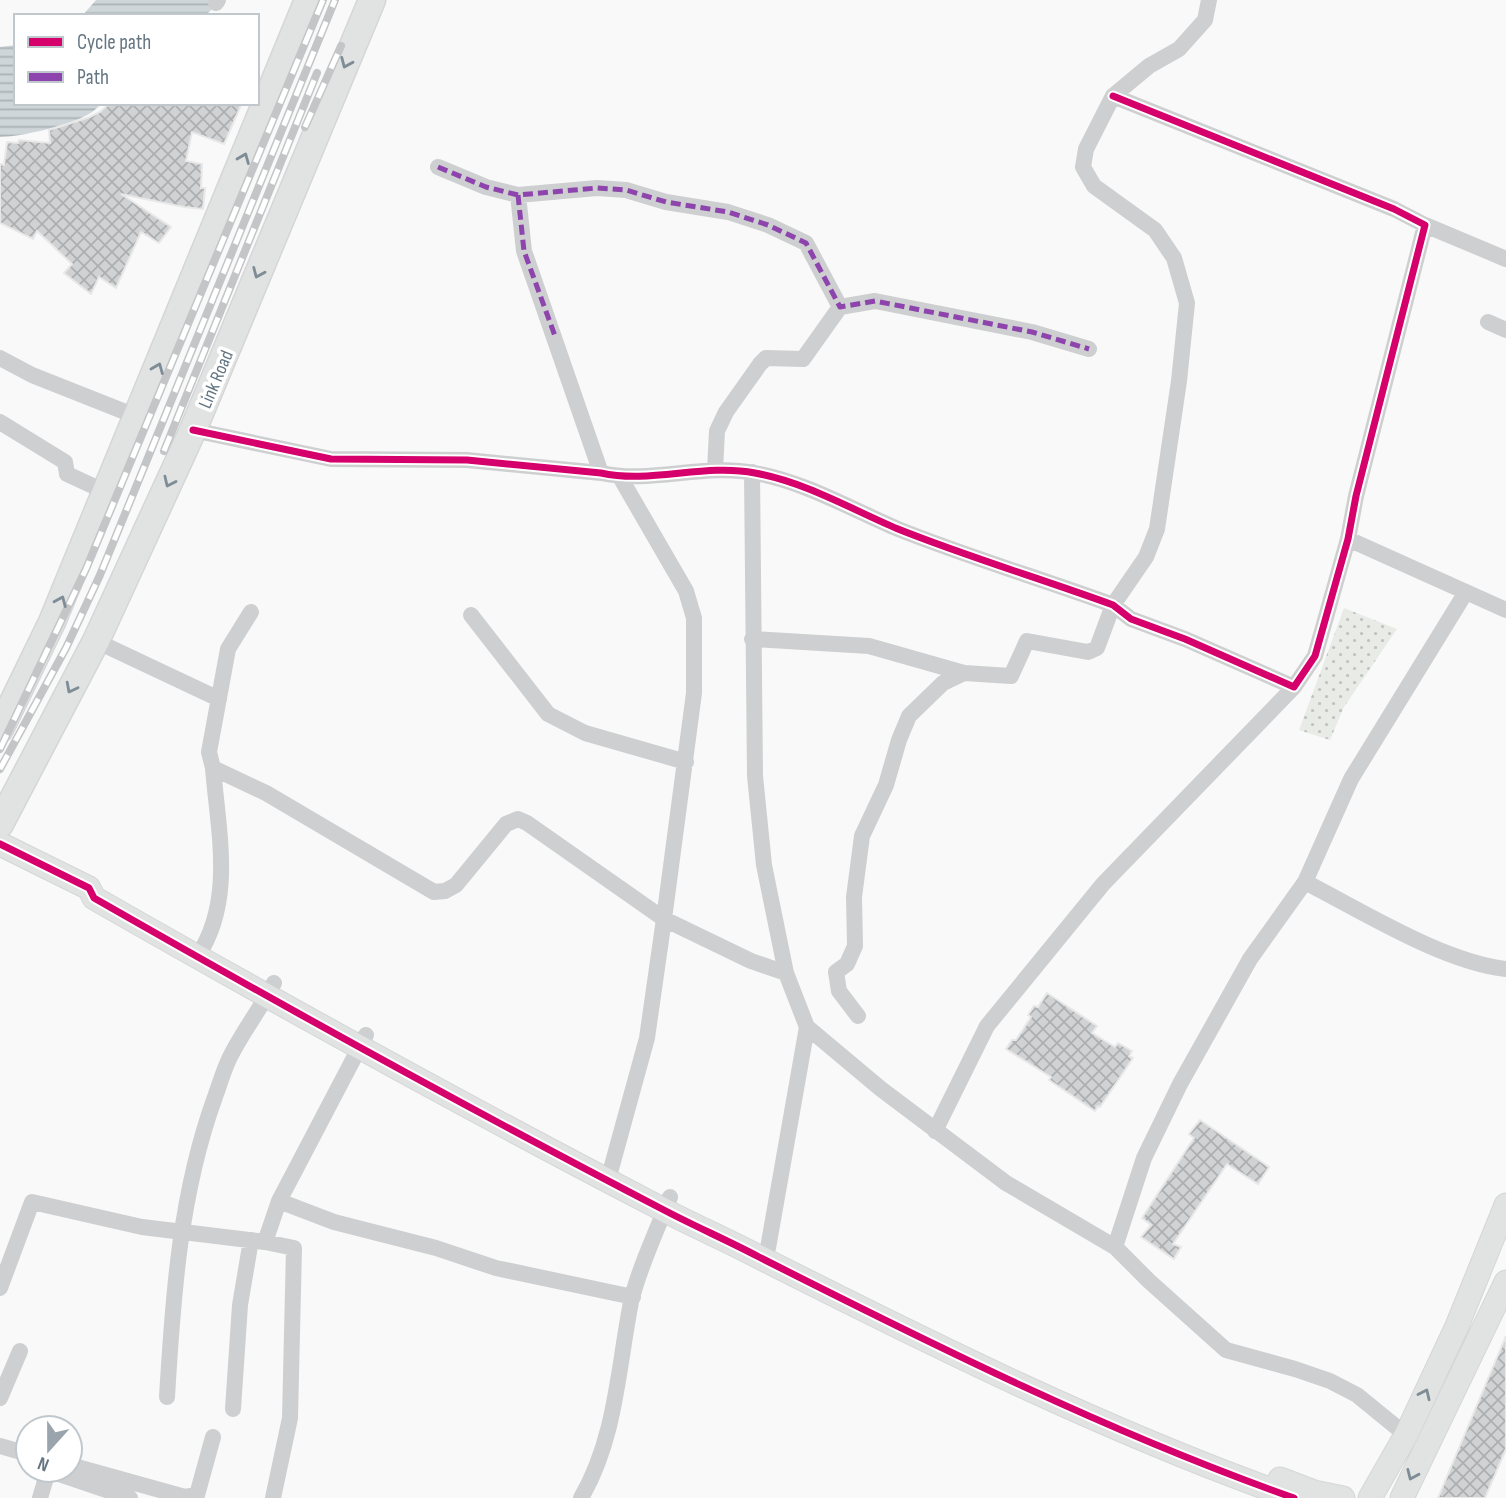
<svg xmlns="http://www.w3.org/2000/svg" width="1506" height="1498" font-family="'Sofia Sans Condensed',sans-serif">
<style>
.park{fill:url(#park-dots)}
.water{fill:url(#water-rules)}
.building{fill:url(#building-cross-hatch);stroke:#e8e8e8;stroke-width:2}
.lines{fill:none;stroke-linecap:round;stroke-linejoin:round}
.secondary-casing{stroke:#d5d6d7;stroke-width:25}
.primary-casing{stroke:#d5d6d7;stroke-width:29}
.street{stroke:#cecfd0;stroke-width:16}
.secondary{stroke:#e1e2e2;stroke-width:23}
.primary{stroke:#e1e2e2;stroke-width:26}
.rail-casing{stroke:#c3c5c6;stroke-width:8}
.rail{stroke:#fff;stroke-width:5;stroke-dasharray:16;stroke-linecap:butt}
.quiet{stroke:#8e44ad;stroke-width:5;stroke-dasharray:10 5;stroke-linecap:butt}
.cycleway-casing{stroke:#fff;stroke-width:11}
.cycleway{stroke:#d6006c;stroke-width:7}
.oneway{stroke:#7e8c96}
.labels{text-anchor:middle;stroke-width:7;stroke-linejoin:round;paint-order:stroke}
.street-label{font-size:19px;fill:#657683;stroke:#fff}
</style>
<defs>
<pattern id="park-dots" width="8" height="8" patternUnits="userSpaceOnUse" patternTransform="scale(1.75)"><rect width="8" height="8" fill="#e8ebe6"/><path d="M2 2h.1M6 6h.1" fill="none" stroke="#c0c3c0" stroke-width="1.8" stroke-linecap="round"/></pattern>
<pattern id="water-rules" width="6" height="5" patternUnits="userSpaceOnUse" patternTransform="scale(1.75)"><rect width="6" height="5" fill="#ced6d9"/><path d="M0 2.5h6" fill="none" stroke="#abb2b5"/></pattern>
<pattern id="building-cross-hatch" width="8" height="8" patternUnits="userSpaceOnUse" patternTransform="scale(1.75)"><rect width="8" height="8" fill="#d0d2d3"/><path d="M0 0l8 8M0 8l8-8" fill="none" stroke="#acafb1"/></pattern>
</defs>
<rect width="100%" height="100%" fill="#f9f9f9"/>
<path class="park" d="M1344,608L1397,629L1344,707L1330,740L1299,730Z"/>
<path class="water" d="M96,0H221L205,16H82Z
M16,45V103H102C98,107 93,112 89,114C70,125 21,137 0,137V47Z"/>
<path class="building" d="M110,103H242L224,144L192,132L186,161L202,164L201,188H205L203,209L184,207L121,194L171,227L159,243L141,232L116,288L99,277L91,294L64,273L72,264L37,231L33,239L0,223V164L4,165L7,142L18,143L19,140L50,143L49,130L90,117L100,112Z
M1047,993L1097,1026L1092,1033L1115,1047L1118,1043L1132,1051L1129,1056L1133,1058L1100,1107L1098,1106L1095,1111L1049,1080L1051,1077L1006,1049L1012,1040H1016L1031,1017L1028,1015L1034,1006L1038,1007Z
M1200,1120L1269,1167L1258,1184L1227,1164L1173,1244L1181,1247L1174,1259L1141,1237L1151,1225L1142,1218L1194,1138L1189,1134Z
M1506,1336V1449L1485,1498H1438Z"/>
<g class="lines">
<defs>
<path id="secondary" d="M0,844L89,888L94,898C281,1005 471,1110 662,1209C694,1226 727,1240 759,1257C933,1345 1110,1433 1294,1498
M1280,1479L1314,1492L1343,1498
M1370,1498L1406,1435L1457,1326L1506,1205
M1402,1498L1506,1282"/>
<path id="primary" d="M0,729L52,622L308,0
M0,824L96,641L193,430L372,0"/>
</defs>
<use href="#secondary" class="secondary-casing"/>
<use href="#primary" class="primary-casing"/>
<path class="street" d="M216,3L218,0
M438,167L486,187L518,195L597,188L626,190L666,202L728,212L768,225L806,243L840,307
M518,195L524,251L601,473
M1425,225L1506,259
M1488,322L1506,330
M0,358L32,375L138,417
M0,422L65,462L67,474L106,492
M193,430L331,459L467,460L601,473C651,484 704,463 755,473C805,482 851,509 898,529C968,557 1042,579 1113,605L1131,619L1185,639L1294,687L1315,656L1348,539L1356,496L1425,225L1394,209L1113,96
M715,470L717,431L726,412L760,364L766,358L803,359L840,307L875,301L1032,332L1089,349
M752,472L755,776L764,865L786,973
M1348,539L1466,592
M251,612L228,649L209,752L213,768L266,793L434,892L445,891L456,885L506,824L518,819L527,823L664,919L694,693V618L686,591L620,477
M471,615L548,714L585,733L686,762
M752,639L869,646L964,673
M96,641L219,699
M1305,882C1362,911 1443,962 1506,969
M197,957C235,901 218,831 213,768
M858,1016L839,991L836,972L847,964L855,946L854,897L862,836L886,785L899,740L909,716L943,683L964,673L1011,676L1027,641L1088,652L1097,648L1113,605L1146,557L1157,529L1179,381L1187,303L1174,258L1155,230L1094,186L1083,167L1086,149L1113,96L1149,66L1179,49L1205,20L1209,0
M366,1035L279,1201L334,1222L436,1248L496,1268L633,1297
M935,1131L987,1026L1103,884L1294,687
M608,1180L647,1038L664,919L751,961L786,973L807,1027
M265,1242L294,1248L290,1418L273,1498
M1115,1247L1144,1158L1180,1084L1250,959L1305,882L1351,779L1466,592L1506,610
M768,1248L807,1027L881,1089L1006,1183L1115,1247L1149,1281L1226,1350L1295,1369L1330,1381L1357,1395L1406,1435
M0,1288L32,1202L142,1227L265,1242L279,1201
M167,1397C173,1295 180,1193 215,1097C220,1083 224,1069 230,1057C243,1031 261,1008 274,983
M0,1398L20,1351
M233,1409L240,1305L251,1240
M0,1446L28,1454
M70,1465L185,1497L197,1495L213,1437
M47,1470L130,1498
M40,1498L48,1471
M581,1498C616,1438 618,1368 631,1302C638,1270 658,1228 670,1197"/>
<use href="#secondary" class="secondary"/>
<use href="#primary" class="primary"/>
<defs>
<path id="rail" d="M305,127L341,46
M164,451L317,73
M0,749L86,569L323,0
M0,769L66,648L100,575L335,0"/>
</defs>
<use href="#rail" class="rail-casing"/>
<use href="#rail" class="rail"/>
<path class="quiet" d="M438,167L486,187L518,195L597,188L626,190L666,202L728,212L768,225L806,243L840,307L875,301L1032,332L1089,349
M518,195L524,251L555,336"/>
<defs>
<path id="cycleway" d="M193,430L331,459L467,460L601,473C651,484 704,463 755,473C805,482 851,509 898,529C968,557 1042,579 1113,605L1131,619L1185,639L1294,687L1315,656L1348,539L1356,496L1425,225L1394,209L1113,96
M0,844L89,888L94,898C281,1005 471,1110 662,1209C694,1226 727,1240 759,1257C933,1345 1110,1433 1294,1498"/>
</defs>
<use href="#cycleway" class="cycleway-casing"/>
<use href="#cycleway" class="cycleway"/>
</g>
<defs><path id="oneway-chevron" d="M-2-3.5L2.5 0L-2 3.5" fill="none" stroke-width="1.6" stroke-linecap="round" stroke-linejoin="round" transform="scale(1.75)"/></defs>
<g class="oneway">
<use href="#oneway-chevron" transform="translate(346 63) rotate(113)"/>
<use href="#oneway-chevron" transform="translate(244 158) rotate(-68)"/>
<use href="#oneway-chevron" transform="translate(258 273) rotate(113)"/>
<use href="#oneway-chevron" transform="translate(158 368) rotate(-68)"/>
<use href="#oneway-chevron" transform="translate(169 482) rotate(115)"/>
<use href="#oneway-chevron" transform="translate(61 601) rotate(-67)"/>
<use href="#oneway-chevron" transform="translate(71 688) rotate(117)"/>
<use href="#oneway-chevron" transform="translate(1425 1394) rotate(-65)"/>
<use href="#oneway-chevron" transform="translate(1412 1475) rotate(114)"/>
</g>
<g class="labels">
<g class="street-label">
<text transform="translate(215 379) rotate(-67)" y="7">Link Road</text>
</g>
</g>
<rect x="14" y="14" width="245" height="91" fill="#ffffff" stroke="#c1c8cd" stroke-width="2"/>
<rect x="28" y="37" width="35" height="10" fill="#d6006c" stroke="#c1c8cd" stroke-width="2"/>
<text x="77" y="49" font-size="21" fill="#657683">Cycle path</text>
<rect x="28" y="72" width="35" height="10" fill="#8e44ad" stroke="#c1c8cd" stroke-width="2"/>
<text x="77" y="84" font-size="21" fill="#657683">Path</text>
<g transform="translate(49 1449) rotate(201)"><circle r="33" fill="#ffffff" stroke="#c1c8cd" stroke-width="2"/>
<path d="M0-5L12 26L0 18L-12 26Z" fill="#99a4ac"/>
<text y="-10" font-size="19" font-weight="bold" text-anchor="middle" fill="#657683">N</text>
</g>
</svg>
